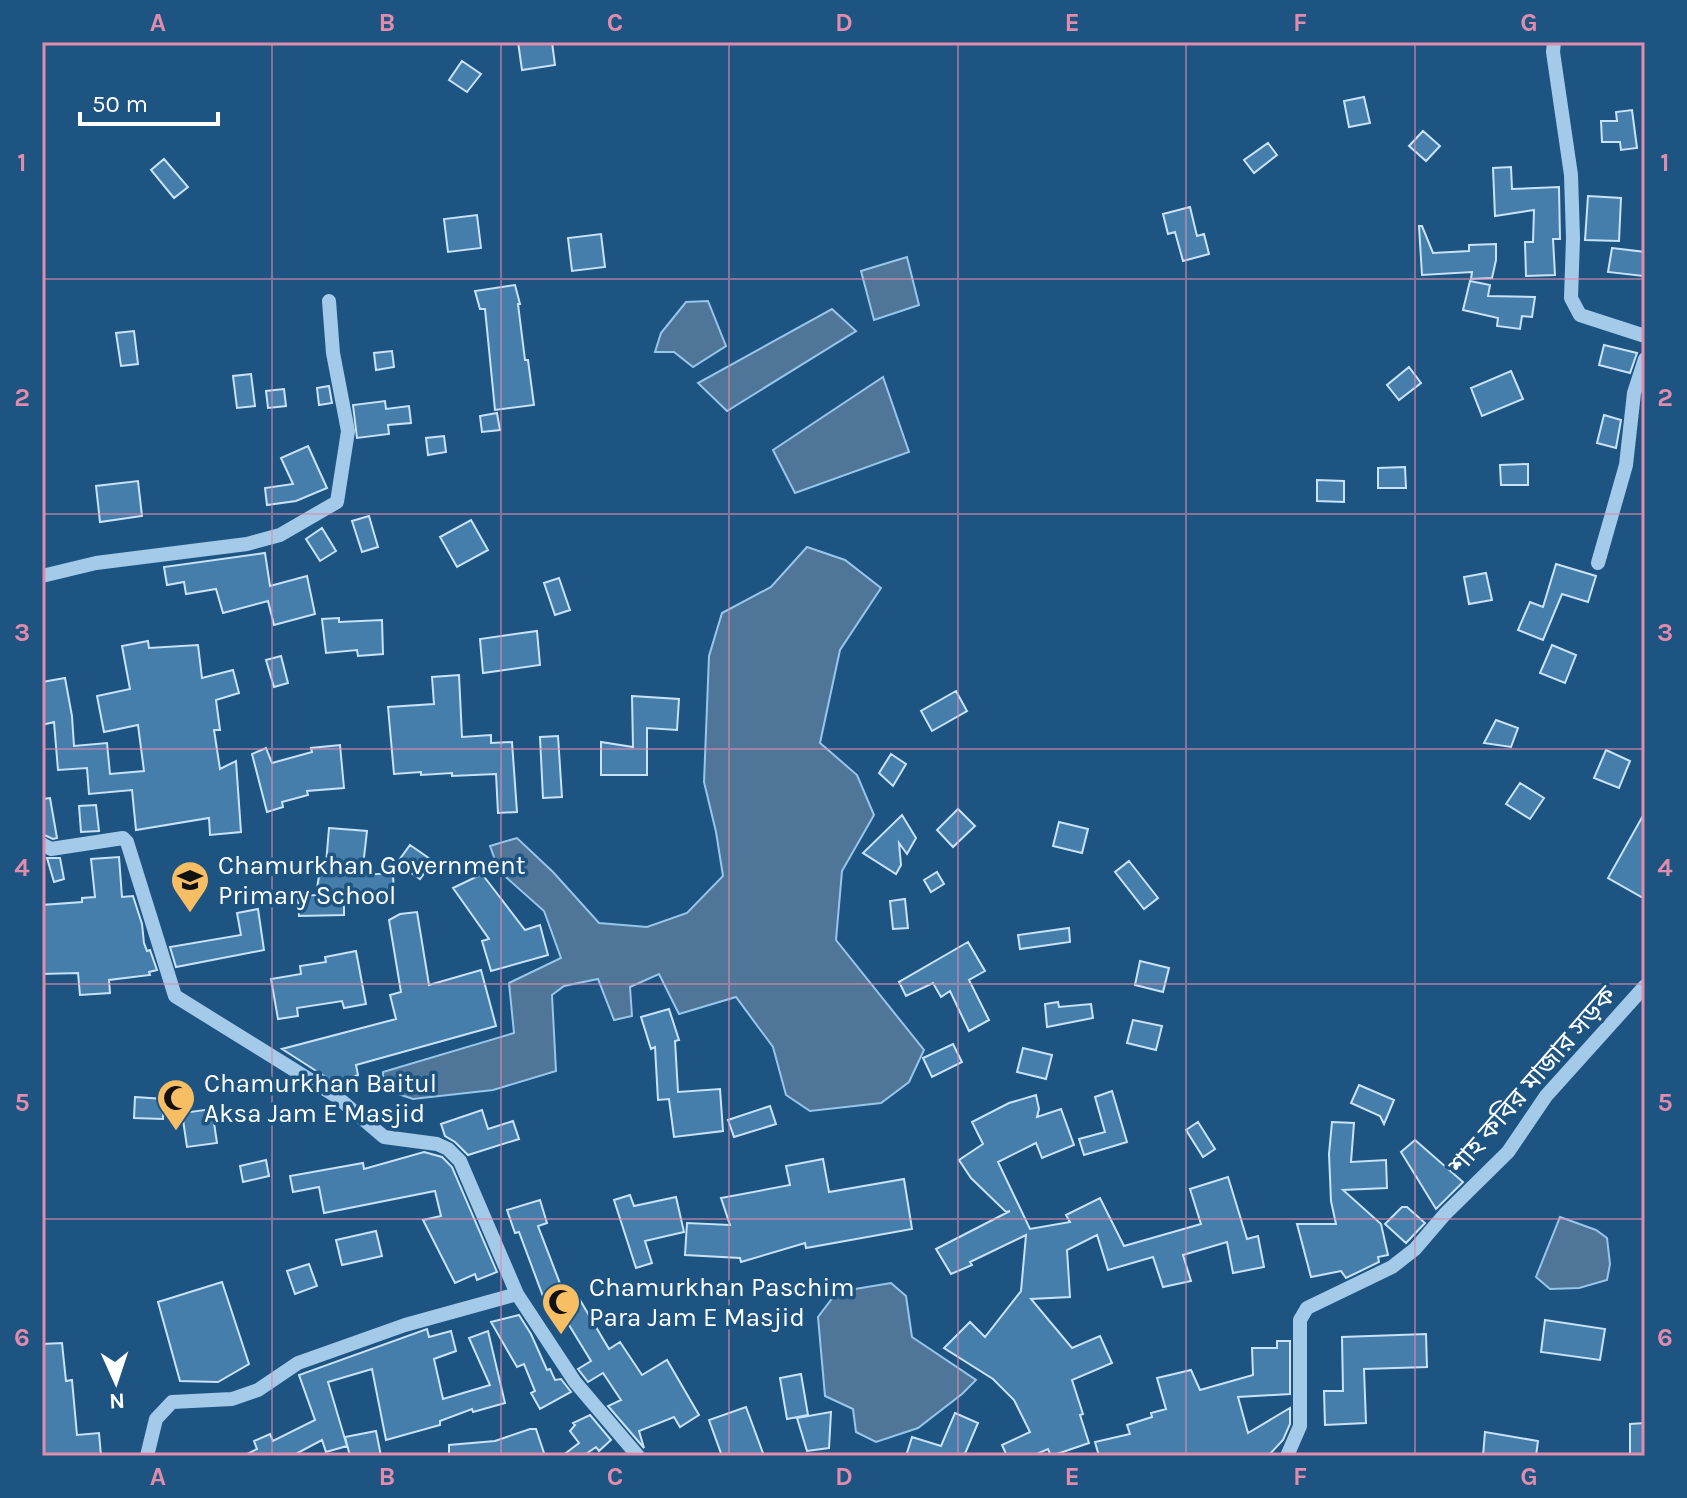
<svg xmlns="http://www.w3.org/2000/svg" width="1687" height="1498" font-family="Karla,'Noto Sans Bengali',sans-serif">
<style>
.water{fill:#4f7698;stroke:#97c6eb;stroke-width:2}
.building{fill:#467eab;stroke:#c8e2f7;stroke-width:2}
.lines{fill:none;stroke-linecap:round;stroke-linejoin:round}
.minor{stroke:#a4cae9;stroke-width:14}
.grid{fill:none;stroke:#e08cad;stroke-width:2;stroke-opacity:0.55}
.labels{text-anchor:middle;stroke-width:7;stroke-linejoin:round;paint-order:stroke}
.poi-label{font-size:26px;fill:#fff;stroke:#1e5482;text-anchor:start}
.street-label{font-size:26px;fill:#fff;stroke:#1e5482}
.neatline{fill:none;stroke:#e08cad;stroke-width:3}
.grid-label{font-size:26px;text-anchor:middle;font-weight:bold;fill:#e08cad}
</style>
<rect width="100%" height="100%" fill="#1e5482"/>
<path class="water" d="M907,257L919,305L874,320L861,271Z
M708,301L726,346L693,367L674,352H655L661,333L686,302Z
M832,309L856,331L727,411L698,383Z
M883,377L909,452L795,493L773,450Z
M807,547L845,560L881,588L840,650L820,743L857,775L874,815L842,871L836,940L924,1050L909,1082L881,1103L810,1111L786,1095L773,1047L736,997L679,1014L659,974L630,987L632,1016L614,1020L598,979L564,986L552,995L556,1071L493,1090L413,1099L383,1089V1072L514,1033L509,983L561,958L544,911L499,871L490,846L517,838L553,872L599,923L647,927L687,913L723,876L716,832L704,782L709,656L722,613L771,587Z
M1560,1217L1596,1230L1607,1238L1610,1264L1607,1280L1579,1288L1550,1289L1536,1277Z
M891,1283L906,1296L912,1337L976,1380L962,1394L918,1428L876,1442L856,1432L853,1409L825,1396L818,1317L837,1292Z"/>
<path class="building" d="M518,42H552L555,65L522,70Z
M462,61L481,74L467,92L449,80Z
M1364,97L1370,123L1349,127L1344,101Z
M1632,110L1637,148L1621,150L1620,142H1602L1601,121H1617L1616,112Z
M1423,131L1440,146L1426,161L1409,146Z
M1268,143L1277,155L1254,173L1244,160Z
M164,159L188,187L174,198L151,170Z
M1511,167L1512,189L1559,187L1560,239H1553L1555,275L1526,276L1525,242H1533L1534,210L1495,216L1493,168Z
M1588,196L1621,198L1619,241L1585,240Z
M1190,207L1197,236L1204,234L1209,254L1183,261L1175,232L1168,234L1163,214Z
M477,215L481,248L448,252L444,219Z
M1419,226H1422L1433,253L1469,251V245L1496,244V260L1492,278L1471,279L1472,272L1422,275Z
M601,234L605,267L572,271L568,238Z
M1612,248L1645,252L1643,276L1608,272Z
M1470,281L1490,285L1488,296L1535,297L1532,317L1522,316L1520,329L1497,326L1498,318L1463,310Z
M515,285L520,304H518L525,360H528L534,405L495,410L485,309H480L475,291Z
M134,331L138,364L121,366L116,333Z
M1604,345L1637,353L1630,373L1599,365Z
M392,351L394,367L376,370L374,353Z
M1409,367L1421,383L1399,400L1387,385Z
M1511,371L1523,399L1482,416L1471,388Z
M251,374L255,406L237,408L233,376Z
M329,386L332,403L319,405L317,388Z
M284,389L286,406L268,408L266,391Z
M385,401L386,409L409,406L411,423L388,425L389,434L357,438L353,405Z
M497,413L500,430L482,432L480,416Z
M1604,415L1621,420L1616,448L1597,443Z
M444,436L446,452L428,455L426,438Z
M308,446L327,488L296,501L267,505L265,488L293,484L281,458Z
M1528,464V485H1501L1500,465Z
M1405,467L1406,488H1378V468Z
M1317,480L1344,481V502L1317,501Z
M138,481L142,516L100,522L96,486Z
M369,516L378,547L362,552L352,521Z
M471,520L488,550L457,567L440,537Z
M322,528L336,551L320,561L306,539Z
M265,553L270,586L307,576L315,614L274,625L268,601L223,613L216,589L186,594L184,582L167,585L164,567Z
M1556,564L1596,576L1588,602L1562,594L1543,640L1518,630L1530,602L1543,607Z
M1486,573L1492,600L1469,604L1464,577Z
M559,578L570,610L555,615L544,583Z
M339,618V622L382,620L383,654L358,656L357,650L326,653L322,619Z
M537,631L540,665L483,673L480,639Z
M148,641L149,648L198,645L202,678L233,670L239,693L216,700L220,730H214L220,769L236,761L241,832L210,835L209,818L136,830L132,790L89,794L87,768L58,770L54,722L42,725V682L65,678L72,716L74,746L107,743L110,774L144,771L138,725L104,732L97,696L130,689L122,646Z
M1552,645L1576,655L1565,683L1540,673Z
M281,656L288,683L274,687L266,660Z
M459,675L462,737L491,735V743L512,742L517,812L498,813L496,774L452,776V773L421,775V772L394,774L388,707L434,704L432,677Z
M956,691L967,711L932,731L921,711Z
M632,696L679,699L677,730L647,728V775H601V742L633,747Z
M1496,720L1518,728L1511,747L1484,743Z
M558,736L562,797L543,798L540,737Z
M340,745L344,788L307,791L308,795L282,802L283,807L267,812L252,754L266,748L272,763L312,752L311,748Z
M1606,750L1630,761L1619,788L1594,778Z
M891,754L906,764L893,786L879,773Z
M1520,783L1544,798L1530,819L1506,804Z
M50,798L57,838L53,839L42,834V799Z
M96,805L99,831L81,832L79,806Z
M958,809L975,826L953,847L937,830Z
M1645,812V899L1608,878Z
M902,815L916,838L907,854L899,843L901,865L896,874L863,853Z
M1059,822L1088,829L1082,853L1053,846Z
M329,828L367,831L362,875L393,873L394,897L344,900V915L299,916L298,896L316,895L321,863L326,864Z
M410,845L433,861L420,879L397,863Z
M119,857L122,897L133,896L142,924L144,943L147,951L150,950L157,970L149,972L150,975L109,980L110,993L80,995L78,973L42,974V905L82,902V898L95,897L91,859Z
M47,858H60L64,879L54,882Z
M1129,861L1158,898L1144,909L1115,872Z
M937,872L944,884L931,892L924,880Z
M482,874L525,930L540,925L548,955L491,971L482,941L489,939L453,888Z
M905,899L908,928L893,929L890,901Z
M258,909L264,950L176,967L170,947L241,935L237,913Z
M417,912L429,985L481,970L496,1026L356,1065L358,1075L335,1083L282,1049L396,1019L390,995L401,992L389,920L400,914Z
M1069,928L1070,942L1020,949L1018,935Z
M968,942L985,971L969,980L989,1020L969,1031L950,991L941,997L933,983L906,996L899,982Z
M356,951L366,1004L344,1008L342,1001L297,1008L298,1016L278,1019L271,979L301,974L300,966L326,962L325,957Z
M1140,961L1169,968L1163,992L1135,985Z
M1058,1002L1059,1007L1091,1004L1093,1018L1047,1027L1045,1004Z
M669,1009L679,1040L675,1041L678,1092L720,1089L723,1131L674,1137L669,1099L658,1100L655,1047L651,1049L641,1017Z
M1133,1020L1162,1026L1156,1050L1127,1043Z
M953,1044L962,1062L932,1077L923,1058Z
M1023,1048L1052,1055L1046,1079L1017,1072Z
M1359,1085L1394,1100L1384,1124L1380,1116L1351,1103Z
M1112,1091L1127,1142L1084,1155L1079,1139L1105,1132L1095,1097Z
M1036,1095L1039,1109L1037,1117L1061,1109L1074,1145L1042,1158L1036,1143L998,1162L1030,1229L1070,1222L1066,1215L1100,1198L1124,1246L1201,1224L1190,1189L1228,1177L1247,1239L1258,1236L1264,1267L1233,1273L1227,1242L1183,1255L1191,1281L1163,1287L1153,1257L1108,1270L1097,1235L1067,1250L1070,1297L1031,1299L1072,1348L1100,1336L1112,1363L1072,1380L1083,1414L1080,1415L1089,1443L1051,1456L1048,1449L1032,1456H1007L1002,1445L1030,1432L1014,1400L993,1379L944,1348L970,1322L985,1337L1021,1291L1026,1235L970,1262L972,1265L951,1274L936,1249L1010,1211L1006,1212L971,1178L959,1160L983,1144L972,1122L1009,1103Z
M135,1097L164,1099L163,1119L134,1118Z
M770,1106L776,1124L734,1137L728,1120Z
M212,1109L217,1143L187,1147L182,1113Z
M482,1110L488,1129L513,1121L519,1139L468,1155L455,1142L445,1136L441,1124Z
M1198,1122L1215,1149L1203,1157L1186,1130Z
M1332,1122L1354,1123L1351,1162L1386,1160L1387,1188L1343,1190L1381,1224L1388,1255L1378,1257L1379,1262L1346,1278L1341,1271L1311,1277L1297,1224H1336L1331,1201L1329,1154Z
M1415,1140L1463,1182L1436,1209L1401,1152Z
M424,1152L442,1157L452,1167L497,1272L477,1280L475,1274L455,1283L423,1220L441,1216L435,1191L324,1213L319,1187L293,1192L290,1176L363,1163L364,1169Z
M823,1159L829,1192L904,1179L912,1229L806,1248L805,1243L741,1262L740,1258L685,1255L687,1223L730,1225L721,1198L790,1185L786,1166Z
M266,1160L269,1176L243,1182L240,1166Z
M630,1195L634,1206L676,1197L684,1232L645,1241L652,1263L636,1268L614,1200Z
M540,1200L547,1223L538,1226L564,1294L550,1299H544L519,1232L515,1233L507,1210Z
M1402,1207H1407L1425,1223L1406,1243L1385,1224Z
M376,1231L382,1256L342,1265L336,1240Z
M309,1264L317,1286L295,1294L287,1271Z
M222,1282L249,1364L218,1382L180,1381L158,1302Z
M580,1300L609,1349L620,1342L642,1375L667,1360L699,1415L680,1427L674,1417L639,1431L644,1448L608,1406L621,1400L603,1373L588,1382L578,1369L591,1361L561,1312Z
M519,1315L531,1334L547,1370L550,1369L555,1380L561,1379L571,1392L540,1409L531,1393L535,1391L524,1364L517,1367L491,1322Z
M1545,1320L1605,1329L1600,1360L1541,1352Z
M427,1329L429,1337L451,1331L456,1351L434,1359L443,1399L490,1385L469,1338L488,1331L505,1403L473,1412L472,1409L440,1421V1425L386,1440L372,1369L328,1382L347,1446L326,1452L322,1440L292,1456H243L257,1449L254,1441L270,1434L273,1441L315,1420L299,1375Z
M1426,1334L1427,1367L1364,1369L1366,1423L1325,1425L1324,1391H1343L1342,1337Z
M1277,1341H1290V1394L1238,1397L1248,1433L1290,1408V1424L1283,1440L1268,1456H1099L1095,1442L1130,1434L1127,1425L1152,1417L1151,1413L1166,1409L1157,1378L1191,1370L1200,1390L1253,1375L1252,1348H1277Z
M62,1343L66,1381L72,1380L77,1435L99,1433L101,1456H42V1344Z
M801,1374L808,1415L787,1419L780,1378Z
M746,1407L764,1456H722L709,1420Z
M831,1412L829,1448L807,1451L797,1418Z
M955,1413L978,1423L964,1456H906L912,1437L941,1446Z
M590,1415L611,1440L599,1451L596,1447L583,1456H562L579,1443L570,1431L575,1425L573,1423Z
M1645,1423V1456H1630V1424Z
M530,1429H536L545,1456H449V1445L495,1441Z
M376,1431L381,1456H350L345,1437Z
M1485,1432L1538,1441L1536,1456H1483Z"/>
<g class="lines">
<path class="minor" d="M1554,42L1553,52L1571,175L1573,238L1571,298L1580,315L1645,336
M1598,563L1626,465L1634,393L1645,359
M42,576L96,563L247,544L280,535L337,502L348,431L333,353L329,301
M42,844L51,849L123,838L127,842L175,996L336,1096L384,1137L437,1144L448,1149L460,1161L517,1294L575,1382L638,1456
M147,1456L156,1419L172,1402L232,1399L258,1390L298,1363L405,1325L517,1294
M1287,1456L1300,1426V1320L1307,1308L1392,1267L1415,1249L1445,1214L1508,1152L1546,1096L1645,986"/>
</g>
<path class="grid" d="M272,42V1456M501,42V1456M729,42V1456M958,42V1456M1186,42V1456M1415,42V1456M42,279H1645M42,514H1645M42,749H1645M42,984H1645M42,1219H1645"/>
<defs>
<symbol id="school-pin" viewBox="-11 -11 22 30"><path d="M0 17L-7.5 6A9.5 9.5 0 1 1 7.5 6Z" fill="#f8be63" stroke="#1e5482"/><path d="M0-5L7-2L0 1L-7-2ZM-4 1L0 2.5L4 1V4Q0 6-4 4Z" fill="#111"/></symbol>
<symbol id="mosque-pin" viewBox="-11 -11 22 30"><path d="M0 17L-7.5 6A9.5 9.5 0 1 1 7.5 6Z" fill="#f8be63" stroke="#1e5482"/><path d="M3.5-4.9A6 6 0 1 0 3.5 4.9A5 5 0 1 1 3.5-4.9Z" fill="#111"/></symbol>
</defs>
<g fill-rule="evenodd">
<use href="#school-pin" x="168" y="858" width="44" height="60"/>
<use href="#mosque-pin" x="154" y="1076" width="44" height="60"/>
<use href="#mosque-pin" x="539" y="1280" width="44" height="60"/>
</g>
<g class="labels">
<g class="poi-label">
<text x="218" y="874">Chamurkhan Government<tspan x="218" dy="30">Primary School</tspan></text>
<text x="204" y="1092">Chamurkhan Baitul<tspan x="204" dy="30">Aksa Jam E Masjid</tspan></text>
<text x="589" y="1296">Chamurkhan Paschim<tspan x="589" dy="30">Para Jam E Masjid</tspan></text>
</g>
<g class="street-label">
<text transform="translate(1532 1080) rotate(-49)" y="9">শাহ কবির মাজার সড়ক</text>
</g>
</g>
<rect width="1687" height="1498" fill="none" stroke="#1e5482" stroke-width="88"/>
<g transform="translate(116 1382) rotate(177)" stroke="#1e5482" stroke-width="6" paint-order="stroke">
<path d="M0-6L14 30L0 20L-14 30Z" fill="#ffffff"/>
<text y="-12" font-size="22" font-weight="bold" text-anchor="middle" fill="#ffffff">N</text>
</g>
<path d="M80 112v12h138v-12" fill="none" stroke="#ffffff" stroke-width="4"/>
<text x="92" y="112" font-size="24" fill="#ffffff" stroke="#1e5482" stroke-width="6" paint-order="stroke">50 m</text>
<rect x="44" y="44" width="1599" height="1410" class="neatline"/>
<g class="grid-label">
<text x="158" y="31">A</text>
<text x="387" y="31">B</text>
<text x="615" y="31">C</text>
<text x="844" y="31">D</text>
<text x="1072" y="31">E</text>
<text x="1300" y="31">F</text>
<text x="1529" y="31">G</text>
<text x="22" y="171">1</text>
<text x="1665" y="171">1</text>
<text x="22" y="406">2</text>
<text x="1665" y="406">2</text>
<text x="22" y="641">3</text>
<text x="1665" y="641">3</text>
<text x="22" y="876">4</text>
<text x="1665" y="876">4</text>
<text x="22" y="1111">5</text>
<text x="1665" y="1111">5</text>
<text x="22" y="1346">6</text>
<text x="1665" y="1346">6</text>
<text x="158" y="1485">A</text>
<text x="387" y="1485">B</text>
<text x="615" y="1485">C</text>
<text x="844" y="1485">D</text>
<text x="1072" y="1485">E</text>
<text x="1300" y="1485">F</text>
<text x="1529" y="1485">G</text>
</g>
</svg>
